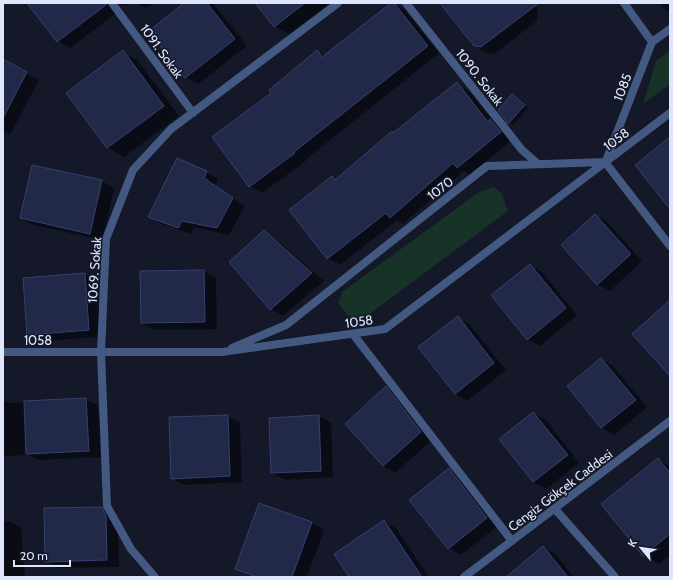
<svg xmlns="http://www.w3.org/2000/svg" width="673" height="580" font-family="Cabin,sans-serif">
<style>
.green{fill:#173227}
.shadow{fill:#0007}
.building{fill:#222847;stroke:#364171}
.lines{fill:none;stroke-linecap:round;stroke-linejoin:round}
.minor{stroke:#445982;stroke-width:8}
.tertiary{stroke:#445982;stroke-width:8}
.labels{text-anchor:middle;stroke-width:3;stroke-linejoin:round;paint-order:stroke}
.street-label{font-size:13px;fill:#dee6fb;stroke:#141828}
</style>
<rect width="100%" height="100%" fill="#141828"/>
<path class="green" d="M670,50V84L643,104L656,61Z
M494,187L502,194L508,211L363,319L350,318L338,303L342,292L479,192Z"/>
<path class="shadow" d="M28,3H129L127,5H121L119,11L70,48L58,41Z
M136,3H153L146,8Z
M186,3H213L247,46L198,84L186,77Z
M257,3H332L290,35L275,26Z
M392,3L405,10L439,53L305,160L306,161L262,193L250,186L213,137L272,93L317,52L325,56Z
M441,3H532L538,11L537,21L494,54L487,53L474,46Z
M660,3H670V12L666,10Z
M123,52L138,61L179,116L124,157L108,148L67,93Z
M3,60L39,80L10,135L3,131Z
M457,84L469,91L494,122L503,127L512,140L470,175L464,171L403,224L397,220L340,265L328,258L332,178L336,180Z
M513,95L528,108L513,125L509,123L499,111Z
M32,166L102,181L114,188L103,240L33,225L21,218Z
M206,172L218,179L216,186L245,206L229,235L194,227L191,234L161,224L149,217Z
M595,215L607,222L642,261L610,291L597,284Z
M264,231L276,239L324,281L283,316L271,309Z
M530,265L542,272L577,315L540,346L527,339Z
M204,271L216,278L217,329L154,330L142,323Z
M84,274L97,281L101,337L40,341L28,334Z
M458,318L470,325L506,370L467,401L455,394Z
M601,359L613,366L647,407L614,435L602,428L568,387Z
M386,387L398,394L433,439L395,473L383,466Z
M86,399L98,406L101,457L39,460L29,455L3,456V400L9,403Z
M534,413L546,420L579,463L546,489L534,482L501,439Z
M228,416L240,423L242,482L184,485L172,478L170,418Z
M319,416L331,423L333,477L285,480L272,473Z
M658,459L670,466V555L659,564L644,555Z
M449,469L461,476L499,525L461,555L449,548Z
M260,504L312,523L324,530L307,577H253L237,569Z
M101,508L114,515L118,524L119,567L59,568L46,561Z
M9,521L21,528L25,577H3V522Z
M384,521L396,528L429,577H350Z
M543,547L555,554L574,577H508Z"/>
<path class="building" d="M27,3H107V4L57,42Z
M184,3H207L235,39L185,78L149,31Z
M255,3H305L274,27Z
M391,3H394L428,46L294,152L295,153L249,187L212,137L271,93L269,90L317,50L322,57Z
M440,3H539L481,47L474,46Z
M123,50L164,106L107,148L66,93Z
M3,59L27,72L3,118Z
M457,82L488,122L490,119L501,132L457,168L453,163L390,218L386,213L327,259L289,210L332,176L335,180L392,131L393,133Z
M512,94L525,105L508,124L498,110Z
M670,137V209L635,165Z
M177,158L207,171L204,178L233,198L217,228L182,221L178,228L148,217Z
M32,165L102,180L90,234L20,218Z
M595,214L631,254L597,285L561,245Z
M264,230L312,273L270,310L229,262Z
M530,264L566,308L527,340L491,295Z
M204,270L205,322L141,323L140,271Z
M85,273L89,330L27,335L23,278Z
M670,300V376L632,334Z
M458,316L494,363L455,394L418,347Z
M601,358L636,400L601,428L567,386Z
M386,386L421,432L383,466L345,424Z
M86,398L89,451L26,454L24,401Z
M533,412L568,455L533,482L499,439Z
M228,415L230,476L171,479L169,417Z
M319,415L321,471L271,473L269,418Z
M658,458L670,473V534L643,556L601,504Z
M449,468L487,518L448,549L409,500Z
M259,503L312,522L292,577H257L235,569Z
M102,507L106,516L107,560L45,562L44,508Z
M384,520L422,577H349L334,554Z
M543,546L568,577H506Z"/>
<g class="lines">
<path class="minor" d="M112,3L193,113
M406,3L522,150L538,164
M624,3L652,42
M606,161L652,42L670,29
M353,334L512,541
M232,348L286,325L487,166L605,162L670,246
M3,352H222L385,329L670,113
M555,509L615,577
M155,577L131,549L107,506L101,352L106,239L133,170L171,129L338,3"/>
<path class="tertiary" d="M464,577L670,421"/>
</g>
<g class="labels">
<g class="street-label">
<text transform="translate(162 51) rotate(54)" y="5">1091. Sokak</text>
<text transform="translate(480 77) rotate(52)" y="5">1090. Sokak</text>
<text transform="translate(622 87) rotate(-69)" y="5">1085</text>
<text transform="translate(616 139) rotate(-37)" y="5">1058</text>
<text transform="translate(440 188) rotate(-38)" y="5">1070</text>
<text transform="translate(94 270) rotate(-86)" y="5">1069. Sokak</text>
<text transform="translate(359 321) rotate(-8)" y="5">1058</text>
<text x="38" y="345">1058</text>
<text transform="translate(560 490) rotate(-37)" y="5">Cengiz Gökçek Caddesi</text>
</g>
</g>
<rect width="673" height="580" fill="none" stroke="#dee6fb" stroke-width="8"/>
<g transform="translate(641 548) rotate(299)" stroke="#141828" stroke-width="3" paint-order="stroke">
<path d="M0-3L7 15L0 10L-7 15Z" fill="#dee6fb"/>
<text y="-6" font-size="11" font-weight="bold" text-anchor="middle" fill="#dee6fb">K</text>
</g>
<path d="M14 560v6h56v-6" fill="none" stroke="#dee6fb" stroke-width="2"/>
<text x="20" y="560" font-size="12" fill="#dee6fb" stroke="#141828" stroke-width="3" paint-order="stroke">20 m</text>
</svg>
